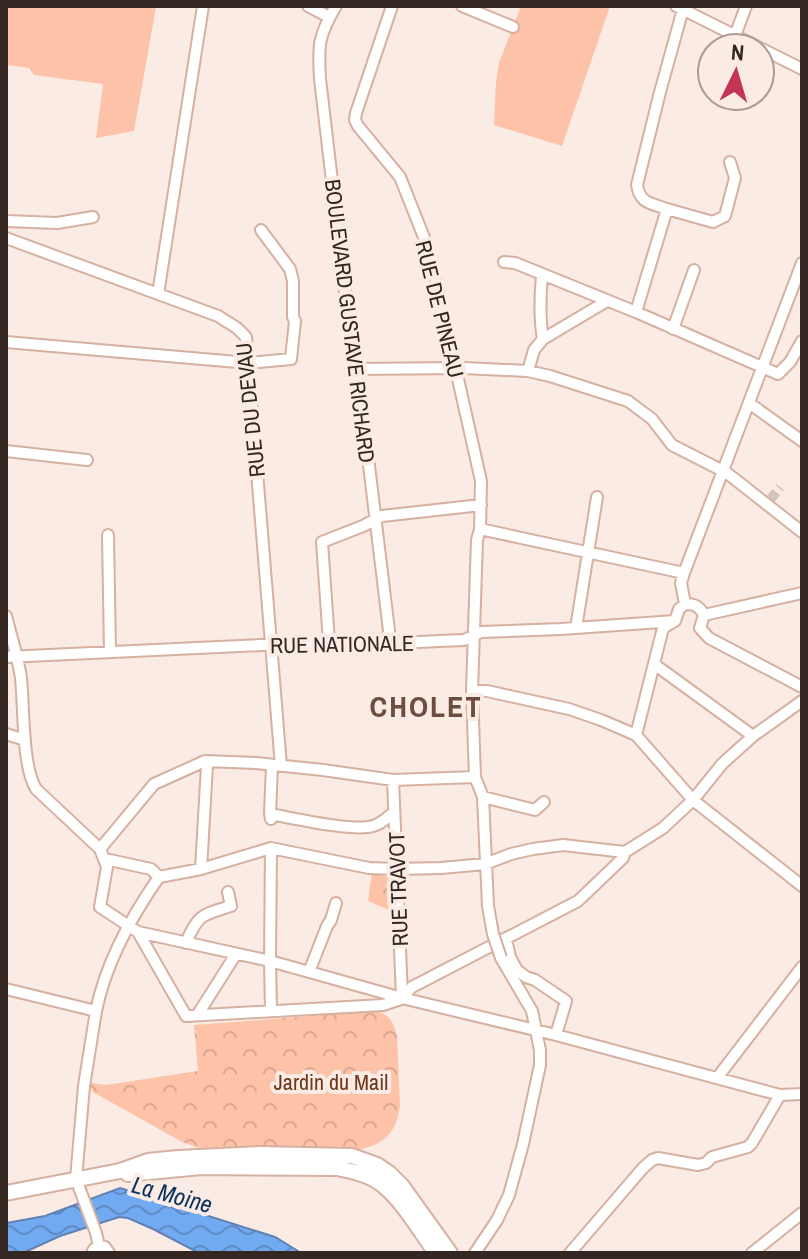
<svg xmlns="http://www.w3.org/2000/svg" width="808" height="1259" font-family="'Archivo Narrow',sans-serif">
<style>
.park{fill:url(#park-crowns)}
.pitch{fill:#fec2a8}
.water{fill:url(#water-waves);stroke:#5f82b3;stroke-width:2}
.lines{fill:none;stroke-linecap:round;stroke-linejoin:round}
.minor-tunnel{stroke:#d2c4bd;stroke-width:10;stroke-dasharray:10 5;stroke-linecap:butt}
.minor-casing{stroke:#d6b0a0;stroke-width:14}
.major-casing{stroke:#d6b0a0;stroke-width:18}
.minor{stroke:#fff;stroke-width:10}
.major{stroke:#fff;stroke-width:14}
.minor-bridge-casing{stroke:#d6b0a0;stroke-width:14;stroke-linecap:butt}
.minor-bridge{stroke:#fff;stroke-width:10}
.labels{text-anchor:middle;stroke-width:8;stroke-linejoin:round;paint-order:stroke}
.street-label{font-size:22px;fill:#342620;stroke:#faebe4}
.park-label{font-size:22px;fill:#6e3519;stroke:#faebe4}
.water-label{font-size:24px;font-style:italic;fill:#0b315e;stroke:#faebe4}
.district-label{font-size:30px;font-weight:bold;letter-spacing:2px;fill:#6d4d3f;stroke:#faebe4}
</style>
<defs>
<pattern id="park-crowns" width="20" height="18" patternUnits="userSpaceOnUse" patternTransform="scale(2)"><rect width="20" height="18" fill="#fec2a8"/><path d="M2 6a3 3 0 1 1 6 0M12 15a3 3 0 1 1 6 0" fill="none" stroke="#daa790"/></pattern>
<pattern id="water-waves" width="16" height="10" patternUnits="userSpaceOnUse" patternTransform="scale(2)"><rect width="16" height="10" fill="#72aaf2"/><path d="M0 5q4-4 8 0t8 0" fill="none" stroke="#5e8ac4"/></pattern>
</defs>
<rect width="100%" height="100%" fill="#faebe4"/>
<path class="park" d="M372,872H391V911L368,901Z
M376,1011C389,1015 393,1021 397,1035L400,1105C397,1137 378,1148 349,1151L202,1149L182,1142L93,1092L91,1089V1083L106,1085L198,1071L194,1025Z"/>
<path class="pitch" d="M6,6L156,7L134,131L96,138L103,84L34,75L29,68L6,65Z
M521,6H610L562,146L494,125L496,82L499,63Z"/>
<path class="water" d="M120,1188L275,1237L301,1253H199L153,1229L128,1218L119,1217L60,1236L23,1253H6V1223L45,1216Z"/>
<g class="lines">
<path class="minor-tunnel" d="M770,500L780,487"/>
<defs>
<path id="minor" d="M308,6L329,17
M336,6C318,36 318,46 320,79L353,359L364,424L390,639
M392,6L356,113L355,120L358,126L400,177L429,250L481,481L480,529L477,540L472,691L475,777L483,797L488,906L493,934
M462,6L513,27
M676,6L760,48
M735,36L746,6
M760,48L802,69
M667,209L713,222L725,216L735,178L730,162
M6,221L57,223L93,217
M6,238L218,316L237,328L246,337L281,766
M504,262L515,263L636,312L778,374L790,362L802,341
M542,275C540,297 539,317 543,339
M158,294L203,6
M636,312L667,209C651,203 640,204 637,185L660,92L683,9
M673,329L694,270
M6,342L249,363L291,359L295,321L293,317V281L290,269L261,230
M354,369L463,368L528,371L550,376L628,401L652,419L672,445L727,473L802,532
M528,371L534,350L543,339L607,301
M749,403L802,441
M6,451L87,460
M480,529L684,573
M108,535L110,652
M685,604L681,583L684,573L802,263
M704,615L802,593
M6,616C11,636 18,657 21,678C24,707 22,766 36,789L100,849L107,867L100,907L138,932L270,961L402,998L556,1035L780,1095L802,1094
M675,621L679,609L685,604C695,604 699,606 704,615L700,628L709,638L802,687
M576,628L597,497
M329,642L322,542L363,526L382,516L481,505
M6,657L390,639L400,643L439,641L464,640L481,632L561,629L675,621
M654,664L753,736
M472,691H487L569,709L601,720L636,735L693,800L802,886
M6,734L25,740
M636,735L663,628L673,622
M393,780L402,997
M483,797L535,810L544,802
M270,814C293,818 353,832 373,826C381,824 387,818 394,812
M271,819L270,814L272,765
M271,848L270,961L271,1011
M100,849L154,784L205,761L256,763L323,770L393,780L475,777
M105,859L151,869L159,877L201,869L271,848L369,868L397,869L441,868L485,864L511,854L533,849L563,845L625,852
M201,869L207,766L205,761
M138,932L186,1016L383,1005L401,999
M506,939L510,957L517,970L526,977L535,980L566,1001L556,1035
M186,943C198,914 202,915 231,906L228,892
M309,972L327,926L331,920L336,903
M6,989L96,1011
M402,998L412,987L578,901L623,858L625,852L663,828L693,800L722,764L753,736L802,701
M198,1014L236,954
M717,1078L802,967
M99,1246L96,1233L76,1179L84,1086L96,1011C106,962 131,917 159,877
M92,1253C94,1247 99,1245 105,1247L109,1253
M475,1253L497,1220L509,1195L523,1144L540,1065V1050L532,1011L501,958
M570,1253L643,1168L652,1160L658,1158L698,1165L706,1163L712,1157L748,1147L752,1143L780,1095
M752,1253L802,1213"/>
<path id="major" d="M128,1174L201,1167L337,1168C352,1171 367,1174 380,1183C401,1198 420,1231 436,1253
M6,1193L120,1171L148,1161L178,1158L259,1154L352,1156L377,1165L389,1173L402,1186L450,1253"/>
</defs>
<use href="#minor" class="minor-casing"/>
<use href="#major" class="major-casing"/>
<use href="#minor" class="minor"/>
<use href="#major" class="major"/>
<defs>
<path id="minor-bridge" d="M493,934L501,958"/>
</defs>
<use href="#minor-bridge" class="minor-bridge-casing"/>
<use href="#minor-bridge" class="minor-bridge"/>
</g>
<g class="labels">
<g class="street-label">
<text transform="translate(440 309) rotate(76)" y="8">RUE DE PINEAU</text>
<text transform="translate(350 321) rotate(83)" y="8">BOULEVARD GUSTAVE RICHARD</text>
<text transform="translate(250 410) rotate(-96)" y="8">RUE DU DEVAU</text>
<text transform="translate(342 644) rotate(-1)" y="8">RUE NATIONALE</text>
<text transform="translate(398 889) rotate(-92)" y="8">RUE TRAVOT</text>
</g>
<g class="park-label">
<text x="331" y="1090">Jardin du Mail</text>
</g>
<g class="water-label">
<text transform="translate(172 1195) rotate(15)" y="8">La Moine</text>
</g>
<g class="district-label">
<text x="426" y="717">CHOLET</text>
</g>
</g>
<rect width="808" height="1259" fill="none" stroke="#342620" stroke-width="16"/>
<g transform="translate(736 72) rotate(5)"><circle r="38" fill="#faebe4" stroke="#ab9c96" stroke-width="2"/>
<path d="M0-6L14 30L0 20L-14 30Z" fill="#c43453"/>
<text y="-12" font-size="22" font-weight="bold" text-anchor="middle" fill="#342620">N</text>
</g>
</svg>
